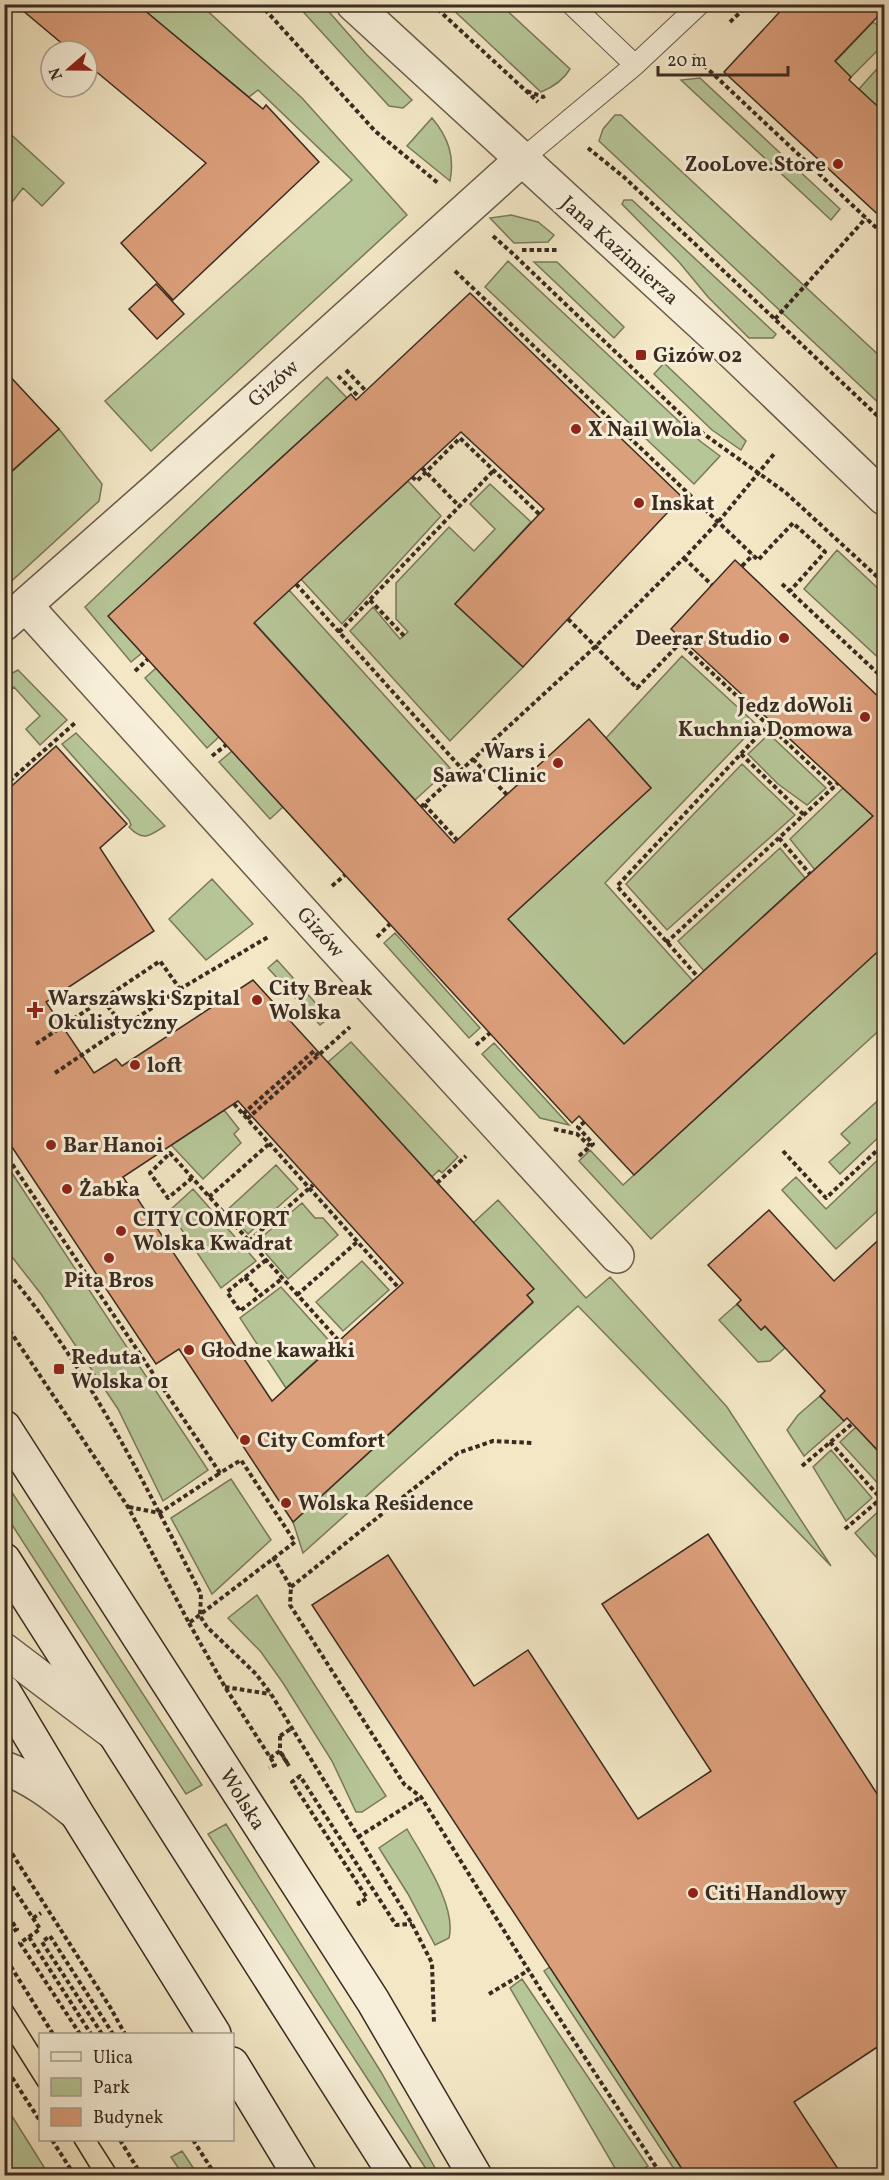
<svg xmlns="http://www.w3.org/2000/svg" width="889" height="2180" font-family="Vollkorn,serif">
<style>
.green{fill:#b7c697;stroke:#78785c;stroke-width:1.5}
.building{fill:#dc9f7b;stroke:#3a2b21;stroke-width:1.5;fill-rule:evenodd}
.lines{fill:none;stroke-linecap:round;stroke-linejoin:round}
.service-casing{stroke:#685a4a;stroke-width:22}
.minor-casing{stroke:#685a4a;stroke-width:36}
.tertiary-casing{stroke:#685a4a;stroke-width:36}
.secondary-casing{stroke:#3a2b21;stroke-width:36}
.path{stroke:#3a2b21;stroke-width:4;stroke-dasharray:4.5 3;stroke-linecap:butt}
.service{stroke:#f7efd9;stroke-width:20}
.minor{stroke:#f7efd9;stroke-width:33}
.tertiary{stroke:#f7efd9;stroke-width:33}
.secondary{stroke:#f7efd9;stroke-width:33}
.tram{stroke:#3a2b21;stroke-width:1.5}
.path-bridge{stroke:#3a2b21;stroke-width:4;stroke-dasharray:4.5 3;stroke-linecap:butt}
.poi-dot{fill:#8f2418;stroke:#f7efd9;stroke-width:2}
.labels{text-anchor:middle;stroke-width:6;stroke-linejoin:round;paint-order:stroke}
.poi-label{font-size:21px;font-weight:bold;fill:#3a2b21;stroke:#f7efd9;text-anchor:start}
.street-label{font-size:21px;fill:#3a2b21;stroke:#f7efd9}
</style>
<rect width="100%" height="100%" fill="#f3e7c5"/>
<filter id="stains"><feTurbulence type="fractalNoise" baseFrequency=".00333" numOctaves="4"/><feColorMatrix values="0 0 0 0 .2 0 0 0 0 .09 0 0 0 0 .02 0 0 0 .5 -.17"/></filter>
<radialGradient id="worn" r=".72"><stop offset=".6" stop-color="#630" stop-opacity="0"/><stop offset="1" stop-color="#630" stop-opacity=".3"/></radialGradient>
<path class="green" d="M140,4L201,5L302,98L407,215L151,451L105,401L352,180L258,90L249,97L139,6Z
M297,5H323L366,54L412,100L403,108L389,106Z
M448,5H501L570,69C563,81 553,87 541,92Z
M873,22L884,30V44L851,77L833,64Z
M884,61V113L859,89Z
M700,78L840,209L831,220L681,80Z
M615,115H621L884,360V408L599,141L603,129Z
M432,118C448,137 455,156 450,181L407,146Z
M5,129L64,183L42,206L23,188L5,211Z
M624,200H632L776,334L773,338H749L708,297L679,262L622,204Z
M511,215L538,222L554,235L548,242L514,243L490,218Z
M508,261L700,441L720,456L694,484L485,287Z
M534,262H557L624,327L614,338Z
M664,363L746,441L741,450L712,430L654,374Z
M327,377L347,398L109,616L142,653L131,662L85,607Z
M59,429L102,484L99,501L5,587V478Z
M408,481L441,516L342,624L301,579Z
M490,484L531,522L455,604L523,667L450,741L350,631L373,607L400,639L408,632L396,619V583L449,527L474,551L495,529L470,504Z
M837,550L884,594V663L804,589Z
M289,590L450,768L415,800L254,622Z
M682,656L757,725L605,883L693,981L624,1044L508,919L651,788L606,738Z
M156,668L219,737L207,748L145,678Z
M18,670L67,720L40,745L26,729L40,716L14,687L5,696V677Z
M76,733L165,826C150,836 143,842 129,827L131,825L129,820L62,744Z
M769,734L826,788L807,805L778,784L748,754Z
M232,751L283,807L270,819L219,762Z
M742,764L795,815L667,930L626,884Z
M843,788L873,816L815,870L790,839Z
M780,848L805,878L704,971L678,941Z
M212,879L253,924L206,960L169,919Z
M395,933L480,1028L469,1038L384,943Z
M884,945V1026L651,1239L579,1161L590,1150L623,1185Z
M277,960L329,1018L320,1025L268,968Z
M351,1042L458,1157L442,1173L439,1170L432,1177L328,1062Z
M494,1043L569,1125L540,1118L482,1054Z
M884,1095V1132L840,1174L829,1162L850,1143L841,1134Z
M224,1110L239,1129L234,1134L241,1143L203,1179L171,1145Z
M884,1154V1205L836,1249L782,1190L796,1177L826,1209Z
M4,1161L208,1470L163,1501L118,1409L41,1294L5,1248Z
M276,1165L298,1189L248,1234L226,1211Z
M193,1189L256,1261L221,1288L169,1211Z
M498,1200L586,1298L610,1277L727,1407L831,1566L578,1306L303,1553L293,1522L533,1303L527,1295L533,1289L473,1223Z
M302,1203L315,1218H323L338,1235L288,1279L256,1242Z
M362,1261L389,1290L343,1331L316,1302Z
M281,1287L333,1345L286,1388L240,1318Z
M737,1304L761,1330L765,1327L785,1348L770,1361L758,1362L719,1320Z
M820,1396L844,1421L804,1456L787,1430L798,1415Z
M856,1427L884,1458V1486L882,1488L840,1442Z
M831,1450L872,1498L846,1521L813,1467Z
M231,1479L271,1540L212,1594L171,1518Z
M4,1480L202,1785L186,1794L5,1514Z
M882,1508L884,1510V1566L855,1533Z
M257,1595L386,1796L362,1812H356L332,1761L283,1683L261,1652L228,1618Z
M226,1824L381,2072L439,2175H430L208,1834Z
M407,1829C422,1856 457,1906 449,1938L435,1945L408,1894L379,1848Z
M550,1967L686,2175H678L544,1971Z
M522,1979L648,2166L633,2175H619L510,1988Z
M4,2105H5L49,2175H5Z
M182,2151L198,2175H183L171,2157Z"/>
<path class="building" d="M15,4H137L263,109L266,105L319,162L173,300L121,243L206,163L87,64V51H71Z
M787,4H885V9L835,61L851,77L849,80L885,113V221L724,72Z
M156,284L184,314L157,339L129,309Z
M470,293L682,497L523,667L455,604L544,509L461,432L254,623L454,843L589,719L651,788L508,919L624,1044L873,816L671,629L735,560L885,703V945L634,1175L579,1116L572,1123L108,616L351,394L356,400Z
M4,370L59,429L4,478Z
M56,746L127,824L100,848L154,931L46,1002L94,1073L116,1059L122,1066L253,980L534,1289L527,1295L533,1302L293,1522L179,1349L156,1364L4,1135V793ZM238,1101L403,1283L272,1401L123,1177Z
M769,1210L834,1281L885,1234V1458L847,1418L844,1421L820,1396L825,1391L765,1326L761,1330L737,1304L741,1300L708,1265Z
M708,1534L885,1806V2042L794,2102L842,2175H686L312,1605L388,1555L474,1686L528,1650L638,1819L711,1771L602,1604Z"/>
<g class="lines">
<defs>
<path id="service" d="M571,4L635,65
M521,160L635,65L700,4"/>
<path id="minor" d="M26,606L333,946L617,1256
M4,624L159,487L521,160"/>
<path id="tertiary" d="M353,4L728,348L884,498
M4,1650L111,1731
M4,1768C32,1778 54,1795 76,1813"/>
<path id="secondary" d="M4,1427L373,2001L475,2176
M4,1560L396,2176
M4,1692L77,1814L214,2034
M232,2064L300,2176"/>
</defs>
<use href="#service" class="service-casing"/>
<use href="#minor" class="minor-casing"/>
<use href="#tertiary" class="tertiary-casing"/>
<use href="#secondary" class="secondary-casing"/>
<path class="path" d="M260,4L375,131L438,183
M432,4L538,102
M880,14L884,17
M730,22L749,4
M693,55L884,235
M527,91L543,97L545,96
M588,148L625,178L884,422
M493,236L510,251L694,427L785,492L884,583
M522,250H558
M455,271L758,560L793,523L825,552L790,591
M775,319L866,218
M346,370L366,391
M338,376L359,397
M422,468L460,507
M412,477L417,481L460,438L539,514
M684,558L712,585
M742,566L753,555
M296,584L462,769
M782,584L884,679
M370,600L404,636
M568,619L637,688L680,643L768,725L617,886L698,977
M339,632L493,471
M135,671L148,659
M768,725L834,787
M741,754L804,815
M212,756L226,745
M473,759L507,795
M4,786L76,722
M424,804L457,840
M421,807L596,646L688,554L719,521L774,454
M779,838L810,874
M332,886L345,875
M377,937L390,924
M666,943L838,783
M103,1000L124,1027
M36,1044L160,961L180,989
M476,1045L490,1033
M55,1073L180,989L268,937
M234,1104L398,1287
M243,1114L314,1051L318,1056
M247,1119L350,1027
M554,1129L577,1134L590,1146
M783,1151L826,1198L884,1144
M4,1152L220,1473L241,1460L295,1542L189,1623L128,1507L4,1322
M579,1156L593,1144L578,1127L586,1121
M192,1178L168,1198L150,1173L170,1153L339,1341
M437,1183L466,1156
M209,1197L269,1144
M249,1241L313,1185
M266,1260L227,1292L240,1311L283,1278
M4,1268C87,1365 143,1481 201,1594L200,1616L207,1627L256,1674L271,1694L412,1924L432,1963L434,2024
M245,1277L260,1295
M297,1295L357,1242
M830,1442L884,1502
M802,1466L853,1423
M129,1507L159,1513L220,1473
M845,1529L884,1496
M273,1557L291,1587L290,1605L404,1784L421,1797L539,1987L662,2176
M291,1587L458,1453L493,1441L533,1443
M189,1623L225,1687L275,1765L269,1768
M225,1687L270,1694
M280,1736L292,1728
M270,1758L280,1751L289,1766
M358,1837L421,1797
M4,1841L110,2007L125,2034
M4,1874L40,1929L20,1943L80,2034
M358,1901L359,1904L367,1898L292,1782L300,1776L396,1925L412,1924
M4,1910L17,1929L4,1937
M33,1918L41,1913
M29,1937L91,2034
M4,1953L8,1962L53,2034
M489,1994L529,1970
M102,2034L42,1942L50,1936L113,2034
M4,2065L40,2121
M52,2140L75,2176
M120,2140L142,2176
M193,2140L216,2176"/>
<use href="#service" class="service"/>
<use href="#minor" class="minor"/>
<use href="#tertiary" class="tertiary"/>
<use href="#secondary" class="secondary"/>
<path class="tram" d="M4,1993L40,2050
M4,2032L40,2089
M73,2140L95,2176
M97,2140L120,2176"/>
<path class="path-bridge" d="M280,1736V1752L289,1766"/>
</g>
<g class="poi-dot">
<circle cx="838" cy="164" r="6"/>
<rect x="635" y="349" width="12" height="12" rx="3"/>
<circle cx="576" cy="429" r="6"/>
<circle cx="639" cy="503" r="6"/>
<circle cx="784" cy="638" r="6"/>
<circle cx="865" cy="717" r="6"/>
<circle cx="558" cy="763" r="6"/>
<circle cx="257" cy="1000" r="6"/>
<path d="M32 1001h6v6h6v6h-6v6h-6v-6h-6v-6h6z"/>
<circle cx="135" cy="1065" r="6"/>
<circle cx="51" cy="1145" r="6"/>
<circle cx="67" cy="1189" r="6"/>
<circle cx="121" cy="1231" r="6"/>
<circle cx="109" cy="1258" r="6"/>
<circle cx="189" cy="1350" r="6"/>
<rect x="53" y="1363" width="12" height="12" rx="3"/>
<circle cx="245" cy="1440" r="6"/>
<circle cx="286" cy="1503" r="6"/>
<circle cx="693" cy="1893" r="6"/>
</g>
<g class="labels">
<g class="poi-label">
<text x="826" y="171" text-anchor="end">ZooLove.Store</text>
<text x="653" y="362">Gizów 02</text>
<text x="588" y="436">X Nail Wola</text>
<text x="651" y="510">Inskat</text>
<text x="772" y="645" text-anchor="end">Deerar Studio</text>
<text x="853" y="712" text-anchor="end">Jedz doWoli<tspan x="853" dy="24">Kuchnia Domowa</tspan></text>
<text x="546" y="758" text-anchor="end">Wars i<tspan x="546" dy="24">Sawa Clinic</tspan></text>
<text x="269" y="995">City Break<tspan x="269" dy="24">Wolska</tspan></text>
<text x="48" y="1005">Warszawski Szpital<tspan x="48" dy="24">Okulistyczny</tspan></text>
<text x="147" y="1072">loft</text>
<text x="63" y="1152">Bar Hanoi</text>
<text x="79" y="1196">Żabka</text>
<text x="133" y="1226">CITY COMFORT<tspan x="133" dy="24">Wolska Kwadrat</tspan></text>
<text x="109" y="1287" text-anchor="middle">Pita Bros</text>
<text x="201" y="1357">Głodne kawałki</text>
<text x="71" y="1364">Reduta<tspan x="71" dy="24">Wolska 01</tspan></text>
<text x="257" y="1447">City Comfort</text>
<text x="298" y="1510">Wolska Residence</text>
<text x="705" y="1900">Citi Handlowy</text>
</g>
<g class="street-label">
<text transform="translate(620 250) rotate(42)" y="7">Jana Kazimierza</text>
<text transform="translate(273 383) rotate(-42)" y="7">Gizów</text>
<text transform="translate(321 932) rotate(48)" y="7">Gizów</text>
<text transform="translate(243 1799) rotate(58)" y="7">Wolska</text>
</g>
</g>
<rect width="889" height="2180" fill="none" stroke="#f3e7c5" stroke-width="24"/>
<rect x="6" y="6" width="877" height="2168" fill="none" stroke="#3a2b21" stroke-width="3"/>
<rect x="12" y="12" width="865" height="2156" fill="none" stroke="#3a2b21" stroke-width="1.5"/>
<rect x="39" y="2033" width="195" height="108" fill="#f7efd9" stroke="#aba18f" stroke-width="1.5"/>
<rect x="51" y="2052" width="30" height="9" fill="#f7efd9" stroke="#aba18f" stroke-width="1.5"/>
<text x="93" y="2063" font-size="18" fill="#3a2b21">Ulica</text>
<rect x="51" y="2078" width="30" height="18" fill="#b7c697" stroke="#aba18f" stroke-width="1.5"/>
<text x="93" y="2093" font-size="18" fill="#3a2b21">Park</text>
<rect x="51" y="2108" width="30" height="18" fill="#dc9f7b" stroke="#aba18f" stroke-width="1.5"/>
<text x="93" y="2123" font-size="18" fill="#3a2b21">Budynek</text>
<g transform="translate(69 69) rotate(250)"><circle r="28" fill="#f7efd9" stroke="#aba18f" stroke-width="1.5"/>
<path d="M0-4.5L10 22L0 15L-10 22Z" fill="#8f2418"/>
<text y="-9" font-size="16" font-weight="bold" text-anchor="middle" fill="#3a2b21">N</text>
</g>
<path d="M658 66v9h130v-9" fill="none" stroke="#3a2b21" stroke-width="3"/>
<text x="667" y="66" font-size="18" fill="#3a2b21" stroke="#f7efd9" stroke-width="4.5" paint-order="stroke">20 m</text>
<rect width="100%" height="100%" filter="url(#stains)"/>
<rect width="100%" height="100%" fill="url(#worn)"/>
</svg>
